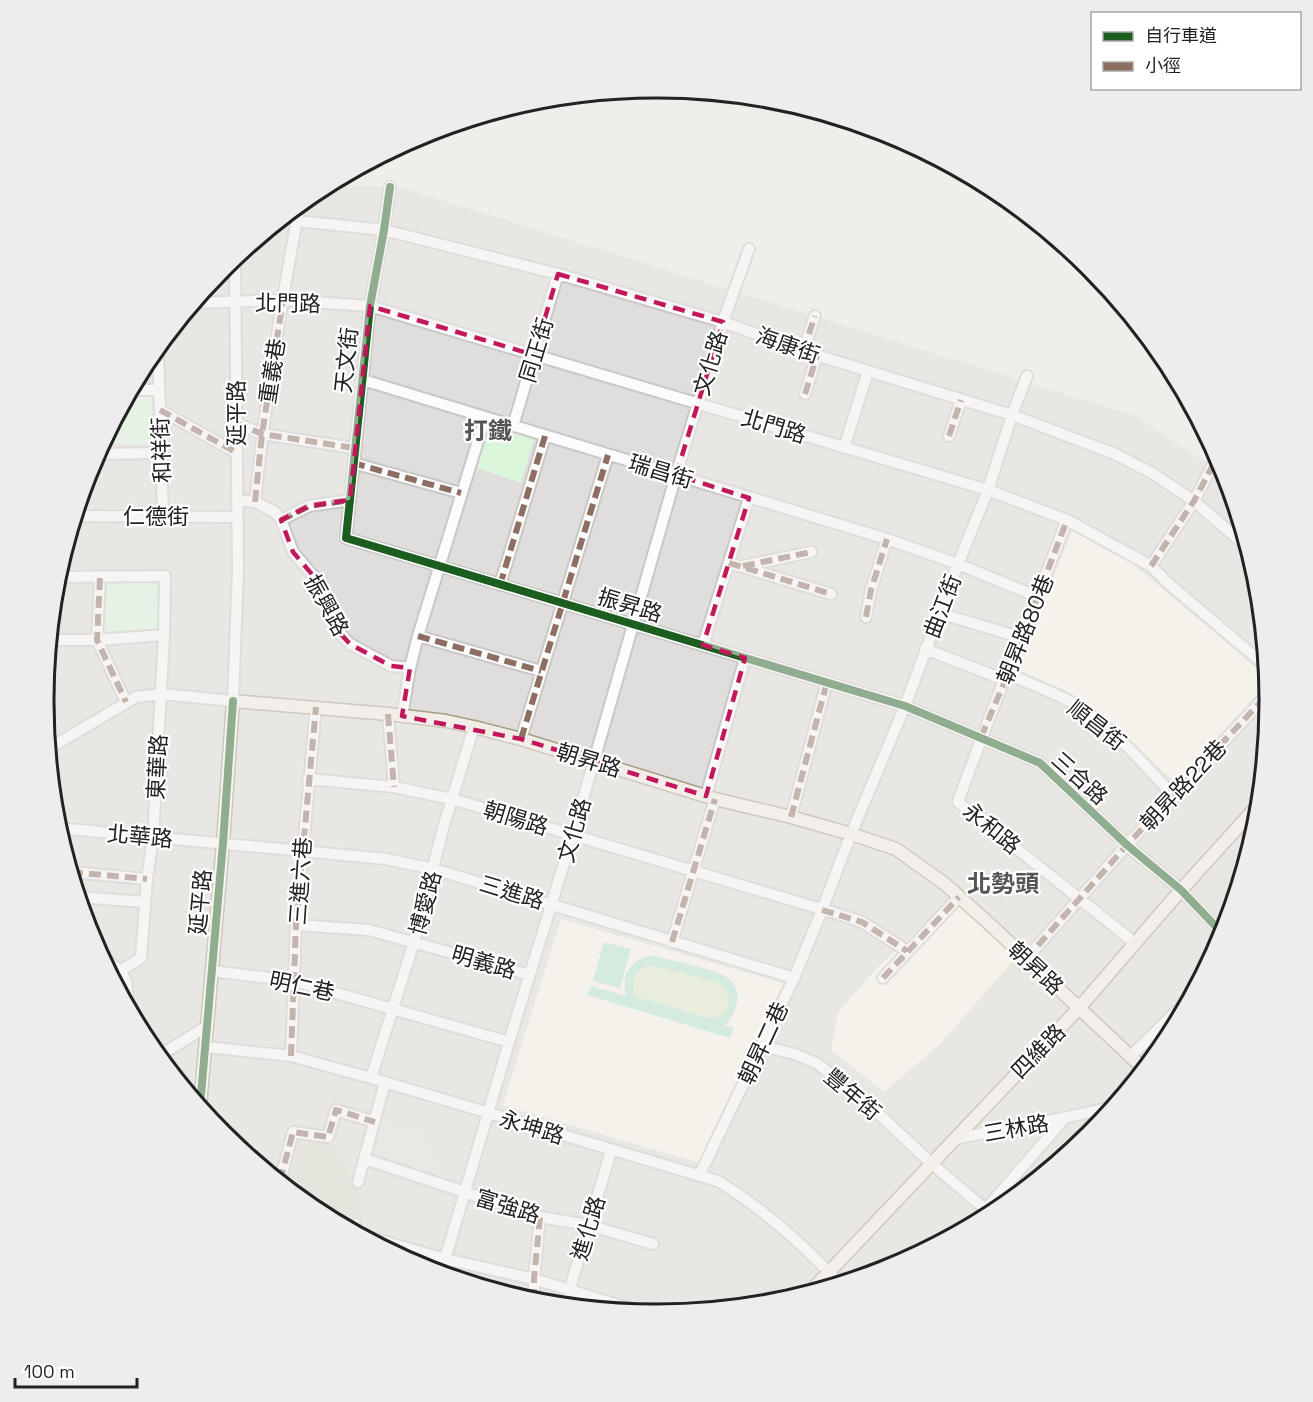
<svg xmlns="http://www.w3.org/2000/svg" width="1313" height="1402" font-family="'Space Grotesk','Noto Sans TC',sans-serif">
<style>
.residential{fill:#dfdedc}
.education{fill:#f8f7e8}
.construction{fill:#d9d9cd}
.grass{fill:#ddeccb}
.park{fill:#daf5da}
.pitch{fill:#b7e6d2;fill-rule:evenodd}
.parking{fill:#e0dfde}
.lines{fill:none;stroke-linecap:round;stroke-linejoin:round}
.minor-casing{stroke:#c9c8c7;stroke-width:14}
.major-casing{stroke:#a79c86;stroke-width:15}
.minor{stroke:#fdfcfc;stroke-width:10}
.major{stroke:#f3ede7;stroke-width:12}
.quiet{stroke:#8d6e63;stroke-width:6;stroke-dasharray:12 6;stroke-linecap:butt}
.cycleway-casing{stroke:#fff;stroke-width:11}
.cycleway{stroke:#1b5e20;stroke-width:8}
.marked{fill:none;stroke:#c2185b;stroke-width:4.5;stroke-dasharray:12 8;stroke-linejoin:round}
.labels{text-anchor:middle;stroke-width:4.5;stroke-linejoin:round;paint-order:stroke}
.street-label{font-size:22px;fill:#222;stroke:#fff}
.neighbourhood-label{font-size:24px;font-weight:bold;fill:#555;stroke:#fff}
.rim{fill:none;stroke:#222;stroke-width:3}
</style>
<rect width="100%" height="100%" fill="#f0eeeb"/>
<path class="residential" d="M373,186L406,189L1136,416L1225,475L1258,582L1269,701L1258,821L1223,936L1166,1042L1090,1135L997,1211L891,1267L776,1302L656,1314L537,1302L422,1267L316,1210L223,1134L147,1041L90,935L55,820L44,701L55,581L90,466L147,360L223,267L316,191L323,187Z"/>
<path class="education" d="M1072,531L1113,550L1146,575L1267,677L1268,682L1176,783L1092,707L1064,690L1017,669Z
M952,899L1019,954L939,1045L884,1092L831,1050L838,1012L878,967Z
M561,919L786,984L706,1165L503,1105Z"/>
<path class="construction" d="M298,1124L322,1129L329,1144L341,1147L344,1166L357,1183L363,1220L335,1212L328,1217L316,1210L283,1183Z"/>
<path class="grass" d="M651,965L717,982C734,994 733,1018 709,1018L637,997C628,983 635,969 651,965Z"/>
<path class="park" d="M128,395H152L153,444L105,443Z
M489,425L534,440L521,483L477,468Z
M158,580L159,630L106,631L104,581Z
M335,1214L363,1221L368,1239L330,1218Z"/>
<path class="pitch" d="M604,942L631,949L620,988L593,981Z
M649,956H656C677,962 701,966 721,974C745,984 740,1010 725,1025L734,1028L730,1038L587,995L591,986L626,996C621,976 628,962 649,956ZM651,965L717,982C734,994 733,1018 709,1018L637,997C628,983 635,969 651,965Z"/>
<path class="parking" d="M380,1119L422,1132L439,1167L438,1181L370,1157Z"/>
<g class="lines">
<defs>
<path id="minor" d="M390,187L384,230L370,306L346,538L905,706L1040,763L1127,845L1181,890L1223,934
M297,221L384,230L558,274L723,322L803,351L1012,415L1115,454L1152,473L1194,501L1247,547
M194,303L283,300L370,306L988,490L1067,520L1151,566L1169,584L1266,666
M158,347L163,516
M803,351L815,316
M363,380L887,539L958,564L1038,597
M131,390H159
M805,394L817,355
M160,410L237,453
M236,423L262,434L354,448
M513,426L558,274
M949,436L961,400
M844,448L868,371
M97,454L161,453
M353,463L461,493
M237,500L255,502L275,512L281,520L293,552L322,586L338,631L350,644L391,666L410,668
M255,502C265,402 281,303 300,204
M75,516L237,517
M281,520L309,506L350,500
M1067,520C1031,614 992,707 958,802L1135,943
M729,563L831,594
M743,566L811,552
M1151,566L1194,501L1215,461H1220
M56,577L165,576L164,635L153,838L147,879L141,958L112,976
M100,578L97,640L126,702
M500,585L545,436
M939,613L1022,638
M866,617L871,590L887,539
M418,636L541,671
M49,640H97L164,635
M703,645L749,498
M925,649L1005,680
M1008,674C1030,684 1054,692 1075,704C1113,726 1143,764 1173,795
M388,714L394,787
M402,716L410,668L418,636L485,418
M521,739L608,455
M48,749L136,697L161,694L233,701L238,569L235,258
M308,779L394,787L452,799L838,914L862,922L907,951
M706,796L745,658
M791,817L827,682
M58,828L386,859L434,869L794,978
M71,872L147,879
M78,897L145,902
M296,925L369,930L530,975
M672,942L715,799
M102,957L121,971L126,981L129,1009
M1026,959L1127,845L1269,693
M212,971L294,981L509,1042
M883,978L959,897
M762,1046L795,1054L818,1064L880,1115L932,1164L991,1214
M206,1047L291,1056L371,1078L718,1181C762,1208 804,1245 839,1283
M159,1056L207,1026
M291,1056L296,925L316,707
M1130,1057L1188,1000
M371,1078L414,942L444,825L474,727
M954,1139C1007,1128 1060,1120 1112,1107
M365,1159L540,1217L588,1225L653,1244
M700,1174L794,978L822,910L851,834L905,706L958,564L988,490L1012,415L1027,376
M280,1181L293,1132L328,1137L336,1110L375,1122
M358,1182L385,1082
M974,1223L1064,1119
M354,1231L355,1224
M372,1238L445,1259L534,1279L644,1313
M441,1273L509,1042L573,834L676,475L723,322L749,249
M534,1301V1279L540,1217
M565,1305L611,1151"/>
<path id="major" d="M200,1106L223,843L233,701L388,714L446,721L474,727L521,739L715,799L791,817L851,834L896,849L945,884L995,929L1144,1069
M810,1292L1079,1008L1181,890L1259,804"/>
</defs>
<use href="#minor" class="minor-casing"/>
<use href="#major" class="major-casing"/>
<use href="#minor" class="minor"/>
<use href="#major" class="major"/>
<path class="quiet" d="M803,351L815,316
M805,394L817,355
M160,410L237,453
M236,423L262,434L354,448
M949,436L961,400
M100,449V454
M353,463L461,493
M255,502L262,434L283,300
M281,520L309,506L350,500
M729,563L831,594
M743,566L811,552
M1151,566L1194,501L1215,461H1220
M100,578L97,640L126,702
M500,585L545,436
M866,617L871,590L887,539
M418,636L541,671
M388,714L394,787
M981,737L1008,674L1067,520
M521,739L608,455
M791,817L827,682
M71,872L147,879
M822,910L862,922L907,951
M672,942L715,799
M1026,959L1127,845L1269,693
M883,978L959,897
M1179,1010L1182,1013
M291,1056L296,925L316,707
M280,1181L293,1132L328,1137L336,1110L375,1122
M354,1231L355,1224
M534,1301V1279L540,1217"/>
<defs>
<path id="cycleway" d="M390,187L384,230L370,306L346,538L905,706L1040,763L1127,845L1181,890L1223,934
M200,1106L223,843L233,701"/>
</defs>
<use href="#cycleway" class="cycleway-casing"/>
<use href="#cycleway" class="cycleway"/>
</g>
<path d="M0 0H1313V1402H0ZM558,274L723,322L676,475L749,498L703,645L745,658L706,796L521,739L402,716L410,668L391,666L350,644L338,631L322,586L293,552L281,520L309,506L350,500L370,306L534,355Z" fill="#f0eeeb" fill-opacity=".55" fill-rule="evenodd"/>
<path class="marked" d="M558,274L723,322L676,475L749,498L703,645L745,658L706,796L521,739L402,716L410,668L391,666L350,644L338,631L322,586L293,552L281,520L309,506L350,500L370,306L534,355Z"/>
<g class="labels">
<g class="street-label">
<text transform="translate(288 303) rotate(1)" y="8">北門路</text>
<text transform="translate(788 345) rotate(19)" y="8">海康街</text>
<text transform="translate(536 350) rotate(-73)" y="8">同正街</text>
<text transform="translate(346 360) rotate(-84)" y="8">天文街</text>
<text transform="translate(710 363) rotate(-73)" y="8">文化路</text>
<text transform="translate(272 371) rotate(-81)" y="8">重義巷</text>
<text transform="translate(236 413) rotate(-90)" y="8">延平路</text>
<text transform="translate(774 426) rotate(17)" y="8">北門路</text>
<text transform="translate(161 450) rotate(-92)" y="8">和祥街</text>
<text transform="translate(661 471) rotate(17)" y="8">瑞昌街</text>
<text x="156" y="524">仁德街</text>
<text transform="translate(327 605) rotate(61)" y="8">振興路</text>
<text transform="translate(630 605) rotate(17)" y="8">振昇路</text>
<text transform="translate(942 606) rotate(-69)" y="8">曲江街</text>
<text transform="translate(1025 629) rotate(-68)" y="8">朝昇路80巷</text>
<text transform="translate(1097 725) rotate(38)" y="8">順昌街</text>
<text transform="translate(589 760) rotate(17)" y="8">朝昇路</text>
<text transform="translate(157 767) rotate(-87)" y="8">東華路</text>
<text transform="translate(1080 778) rotate(42)" y="8">三合路</text>
<text transform="translate(1183 785) rotate(-47)" y="8">朝昇路22巷</text>
<text transform="translate(516 818) rotate(17)" y="8">朝陽路</text>
<text transform="translate(992 828) rotate(39)" y="8">永和路</text>
<text transform="translate(574 830) rotate(-74)" y="8">文化路</text>
<text transform="translate(140 836) rotate(5)" y="8">北華路</text>
<text transform="translate(300 881) rotate(-86)" y="8">三進六巷</text>
<text transform="translate(512 892) rotate(17)" y="8">三進路</text>
<text transform="translate(200 902) rotate(-85)" y="8">延平路</text>
<text transform="translate(425 903) rotate(-75)" y="8">博愛路</text>
<text transform="translate(484 962) rotate(16)" y="8">明義路</text>
<text transform="translate(1036 968) rotate(43)" y="8">朝昇路</text>
<text transform="translate(302 986) rotate(12)" y="8">明仁巷</text>
<text transform="translate(763 1043) rotate(-65)" y="8">朝昇二巷</text>
<text transform="translate(1038 1051) rotate(-46)" y="8">四維路</text>
<text transform="translate(853 1094) rotate(40)" y="8">豐年街</text>
<text transform="translate(532 1127) rotate(17)" y="8">永坤路</text>
<text transform="translate(1016 1128) rotate(-10)" y="8">三林路</text>
<text transform="translate(508 1206) rotate(17)" y="8">富強路</text>
<text transform="translate(588 1228) rotate(-73)" y="8">進化路</text>
</g>
<g class="neighbourhood-label">
<text x="488" y="439">打鐵</text>
<text x="1003" y="892">北勢頭</text>
</g>
</g>
<path d="M0 0H1313V1402H0ZM656 98H657A602 602 0 0 1 1259 700V702A602 602 0 0 1 657 1304H656A602 602 0 0 1 54 702V700A602 602 0 0 1 656 98Z" fill="#ededed" fill-rule="evenodd"/>
<path class="rim" d="M656 98H657A602 602 0 0 1 1259 700V702A602 602 0 0 1 657 1304H656A602 602 0 0 1 54 702V700A602 602 0 0 1 656 98Z"/>
<rect x="1091" y="12" width="210" height="78" fill="#ffffff" stroke="#a7a7a7" stroke-width="1.5"/>
<rect x="1103" y="32" width="30" height="9" fill="#1b5e20" stroke="#a7a7a7" stroke-width="1.5"/>
<text x="1145" y="42" font-size="18" fill="#222222">自行車道</text>
<rect x="1103" y="62" width="30" height="9" fill="#8d6e63" stroke="#a7a7a7" stroke-width="1.5"/>
<text x="1145" y="72" font-size="18" fill="#222222">小徑</text>
<path d="M15 1378v9h122v-9" fill="none" stroke="#222222" stroke-width="3"/>
<text x="24" y="1378" font-size="18" fill="#222222" stroke="#ffffff" stroke-width="4.5" paint-order="stroke">100 m</text>
</svg>
